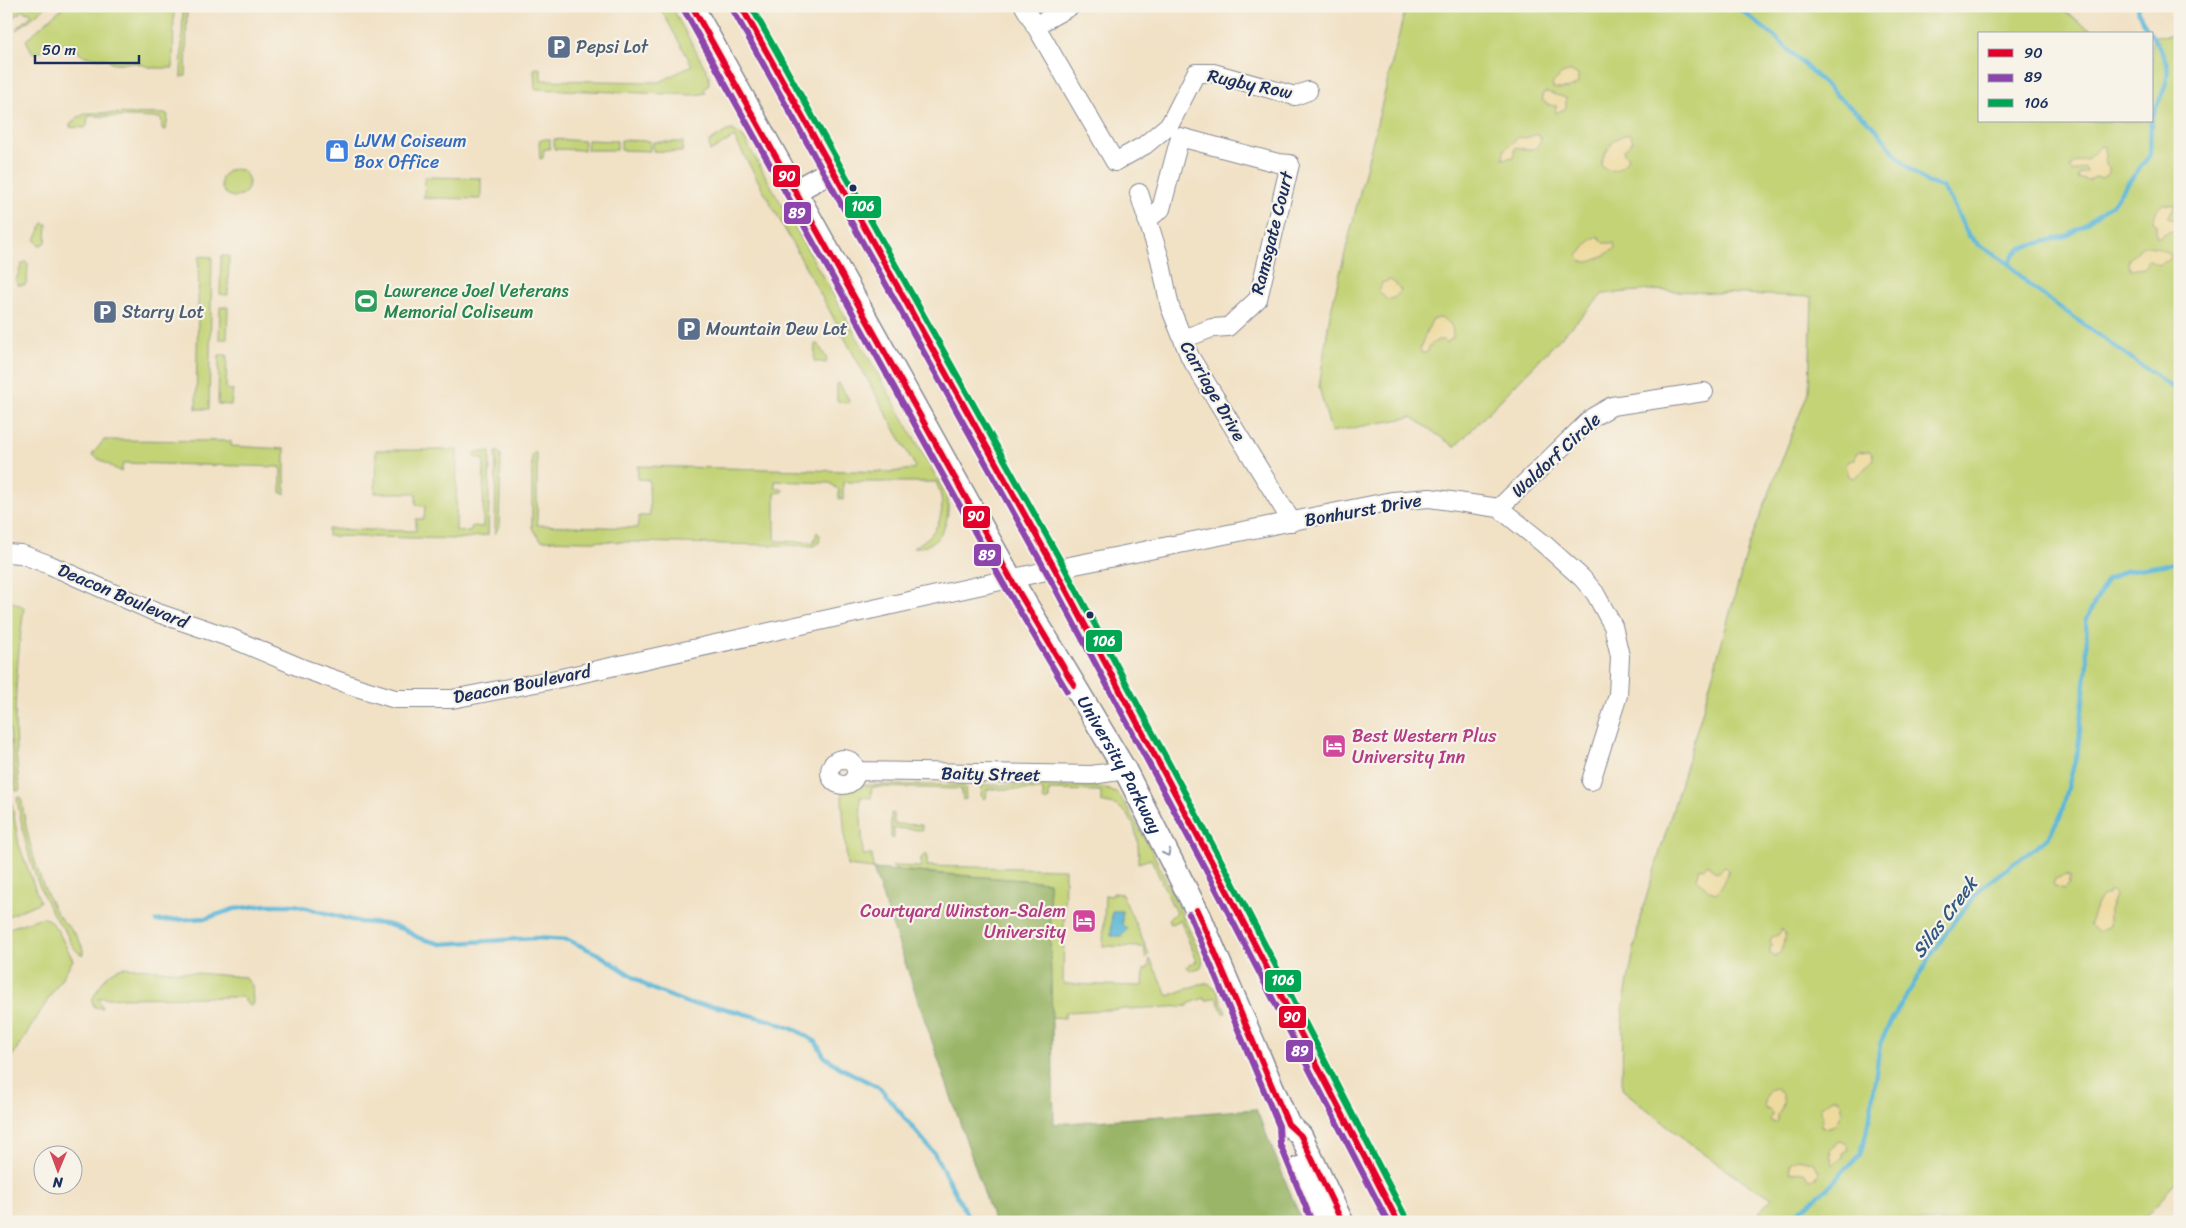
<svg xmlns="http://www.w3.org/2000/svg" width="2186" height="1228" font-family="Sriracha,sans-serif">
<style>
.green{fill:#c3d376;stroke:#6f816a}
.forest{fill:#9ab567;stroke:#5a7262}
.sand{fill:#eeda9e;stroke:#84847e}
.water{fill:#5ab7d8;stroke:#3a739b}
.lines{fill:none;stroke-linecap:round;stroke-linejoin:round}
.stream{stroke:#5ab7d8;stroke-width:4.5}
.minor-casing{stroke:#868892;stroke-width:20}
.major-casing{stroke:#868892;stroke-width:25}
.minor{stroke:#fff;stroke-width:18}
.major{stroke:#fff;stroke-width:22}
.bus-1-casing{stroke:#f7f3e8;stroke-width:10}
.bus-2-casing{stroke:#f7f3e8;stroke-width:10}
.bus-3-casing{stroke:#f7f3e8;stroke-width:10}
.bus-1{stroke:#e4002b;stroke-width:6}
.bus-2{stroke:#8e44ad;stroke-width:6}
.bus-3{stroke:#00a651;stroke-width:6}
.oneway{stroke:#8d97ae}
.bus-dot{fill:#1b2f5e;stroke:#f7f3e8;stroke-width:2}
.labels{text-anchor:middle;stroke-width:4.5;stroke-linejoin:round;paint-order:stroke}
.service-label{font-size:18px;fill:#4e5e75;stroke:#f7f3e8;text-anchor:start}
.street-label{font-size:18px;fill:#1b2f5e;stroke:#f7f3e8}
.shop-label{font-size:18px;fill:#366cbe;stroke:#f7f3e8;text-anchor:start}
.leisure-label{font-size:18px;fill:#27864d;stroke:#f7f3e8;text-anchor:start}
.hotel-label{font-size:18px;fill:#b23c85;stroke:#f7f3e8;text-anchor:start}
.water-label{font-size:19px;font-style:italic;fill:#2e5883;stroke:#f7f3e8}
.line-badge{stroke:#f7f3e8;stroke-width:2}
.badge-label{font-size:14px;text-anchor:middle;font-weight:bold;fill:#fff}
</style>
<rect width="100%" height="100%" fill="#f7f3e8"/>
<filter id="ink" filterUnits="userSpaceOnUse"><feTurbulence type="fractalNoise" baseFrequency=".02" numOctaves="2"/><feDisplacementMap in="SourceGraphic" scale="10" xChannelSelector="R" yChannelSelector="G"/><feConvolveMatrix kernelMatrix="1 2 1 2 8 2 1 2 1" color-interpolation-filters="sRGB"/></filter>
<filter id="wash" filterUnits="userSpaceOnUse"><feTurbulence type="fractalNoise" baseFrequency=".0096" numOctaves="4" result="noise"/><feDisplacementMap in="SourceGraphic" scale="20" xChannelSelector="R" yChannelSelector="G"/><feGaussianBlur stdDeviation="1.12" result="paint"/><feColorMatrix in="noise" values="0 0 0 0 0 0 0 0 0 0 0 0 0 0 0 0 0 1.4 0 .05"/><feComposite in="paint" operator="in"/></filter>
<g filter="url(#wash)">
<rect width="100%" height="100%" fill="#f1e1c5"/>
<path class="green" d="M6,6H47L17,30L16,29L32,15L30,12L26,13L24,10L14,17L12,15L9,17L11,20L9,22L14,28L12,29L6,21Z
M64,6H174L173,68H152L137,63H111L107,59L83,56L68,44H59L33,54L26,40Z
M183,6H187L186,76L181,77Z
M659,6H671L709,75V84L704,90L706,93L696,95L535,89L534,69L537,68L541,69V80L660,82L692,65Z
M1406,6H2055L2098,34H1980V121H2152V36L2180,35V1179L2140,1222H1750L1772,1198C1718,1168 1670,1128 1622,1089L1623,1008L1640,918L1701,716L1749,545L1809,390L1812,297L1651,290L1603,294L1455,447L1412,417L1331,432L1319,387L1330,314Z
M88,113L166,114L168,115L166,130L162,129L161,118L88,116L87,126L85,128L70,127V124L78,117Z
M733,130L744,138L947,496C952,518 941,550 913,547C940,535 949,508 936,482H843V500L839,499V490L830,483L775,481V487L783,490V492L775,493V541L814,542L817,532L820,535L819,543L813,546L541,540L532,528V455L535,452L537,456V525L637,528L639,516H650L649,480L637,479L638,466L892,472L913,469L915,466L734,137L710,152L709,142L727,131Z
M545,139H550V149H544L543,158L540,159L539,141Z
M554,139L584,141V150L554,149Z
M588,140L617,141V150H587Z
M621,140L650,141V151L621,150Z
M653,142H683L682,152L653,151Z
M221 183a14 14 0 1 1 28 0a14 14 0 1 1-28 0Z
M425,177L481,178V199L424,198Z
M43,223L47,224L46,242L39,246L35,240Z
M199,256L212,257L209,409H196Z
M221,256H229L228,295L220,294Z
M25,262L28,264L27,282L25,285H18L16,280L22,264Z
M220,307H228L227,339H219Z
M815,344H818L827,359L826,363L814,361Z
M219,355H227L226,389L233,390L231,405L218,404Z
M839,383L849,400L848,403L837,401V384Z
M104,440L231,441V446L285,449V494L281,493V467L123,463L121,472L92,455Z
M376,450H457L456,531L470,532L472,526L483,527L484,459L473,457L476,452H490L488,535L458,539L328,536V529L416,531V519H424L425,506L416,505V493H375Z
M496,452H499L501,455L499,526L495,534Z
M8,600L24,607C16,669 11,728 20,790L16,791L6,695V605Z
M841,785H963L965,787L966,799L963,800L961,789L872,787L871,798L860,797L863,855H872L873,869L847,866Z
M987,785L1101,787L1116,793L1124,802L1152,851L1203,960L1201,967L1191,971L1188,968L1187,966L1197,961L1180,920L1171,924L1169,923L1168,919L1176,913L1151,859L1138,863C1140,845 1136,818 1120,808C1114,804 1108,804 1101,802V791L1049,790V799L1045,801L1043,800V790L987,789L986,798L984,799L981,796L982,786Z
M21,797C27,837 36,875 55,911C63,924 85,939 83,955C71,949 71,941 65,931C60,924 54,917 50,909C32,875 23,836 17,798Z
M11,799L19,845L40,902L6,917V800Z
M891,813L894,814V824L922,825V830L894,828V838L891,839Z
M925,855H927V866L1065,869L1063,984L1143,986L1144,969L1148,968L1150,959L1168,996L1200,984L1208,983L1217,990L1226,1013H1223L1216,997L1206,1001L1204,998L1188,1004V1006L1065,1012V1018L1051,1017L1048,882L895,870L892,866L921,867V858Z
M1113,893L1122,894L1149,954L1146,959L1144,947L1103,946L1105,895L1112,896Z
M43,917L49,920L58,931L73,960L10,1060L6,1057V929Z
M123,967L244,977L252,985L253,1004L251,1006L248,1005L243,997L98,998L102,1008L94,1007L92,1000C100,986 106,971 123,967Z"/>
<path class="forest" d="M873,869L1049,882L1054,1124L1256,1109L1302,1222H994Z"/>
<path class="sand" d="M1568,72H1573L1578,75V83C1572,89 1561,90 1553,88L1552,84L1562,74Z
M1547,92L1566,98V108L1556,113L1555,109L1557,106L1549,105L1543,101L1542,94Z
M1535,135H1539L1541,140L1536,148L1527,150L1516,147L1513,157L1503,159L1504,150L1519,137L1525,138Z
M1624,135H1630L1633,141L1624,150V154L1628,157C1625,167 1610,177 1601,165C1602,155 1610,148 1614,140Z
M2101,146L2104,147L2106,165L2109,168V173L2102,178L2094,177L2089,181L2078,178L2079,174L2087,172L2084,168L2072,172L2070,167C2077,162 2075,161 2086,160Z
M2162,204L2176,205L2168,217L2177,221L2175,230L2163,234L2160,237L2156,236V225L2153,221L2157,209Z
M1598,236L1604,243H1614L1615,249C1603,255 1593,265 1580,261L1578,256L1590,241Z
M2143,246C2155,245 2161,250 2171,256L2169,260L2158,265L2148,259L2146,261L2147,264L2144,268L2131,270L2128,265L2129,259Z
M1390,280L1395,283L1401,291L1394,298L1387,300L1379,291L1382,283Z
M1440,318C1452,322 1453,327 1453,338L1446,343L1443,340H1438L1430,345L1427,353H1422L1420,350C1422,340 1428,330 1432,320Z
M1870,451L1873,456V460C1867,466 1861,473 1854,478L1849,476L1846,465L1849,461L1855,460L1856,454L1859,452Z
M1708,864L1715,872L1719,871L1725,866L1729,870L1720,889L1716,893L1710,891L1697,879L1700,867L1703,868Z
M2066,875L2071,877L2069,885L2063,889L2053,885L2055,879Z
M2108,892H2112L2115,895L2109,910V926L2097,932L2089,925C2094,916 2094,904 2103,895H2108Z
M1782,929L1785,933C1783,941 1785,953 1774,956L1770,954V947L1773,946L1770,942L1772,937L1778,935Z
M1776,1088C1786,1094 1785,1107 1777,1114V1121L1774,1123L1770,1120L1772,1113L1768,1109L1766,1110L1764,1105L1769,1090Z
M1832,1098L1839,1099C1846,1113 1840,1123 1827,1128L1821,1126L1823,1115L1820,1109L1824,1104Z
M1840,1141L1846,1144L1848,1150L1843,1152V1157L1832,1165L1830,1151L1837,1142Z
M1797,1159L1812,1162L1819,1171L1816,1178L1810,1179L1804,1172L1791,1173L1790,1163Z"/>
<path class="water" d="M1112,911H1122V924L1127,929L1121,936H1111Z"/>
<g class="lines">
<path class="stream" d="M1736,6L1775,37L1836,95L1873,125L1894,152L1911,170L1926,182L1942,187L1951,200L1968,235L1978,244L2009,264L2030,286L2180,393
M2138,6C2138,17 2145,25 2151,34
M2152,36C2178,72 2167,81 2152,117
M2009,264L2013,255L2021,248L2069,235L2112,204L2150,155L2151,121
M156,921L207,918L234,909L266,905H295L360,922L385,924L403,929L419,938L441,944L535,938L568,940L600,955L650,988L690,1004L715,1006L772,1021L798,1031L816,1042L824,1056L839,1067L880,1088L934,1153L971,1222
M1785,1222L1821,1194L1860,1155L1869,1123L1880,1044L1892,1019L1934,951L1955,920L1983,886L2047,839L2061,815L2078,749L2087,664L2086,619L2107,580L2125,571L2170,564L2180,560"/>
</g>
</g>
<g filter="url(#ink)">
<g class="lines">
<defs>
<path id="minor" d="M1024,6L1115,162L1145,145L1170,124L1196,73H1213L1295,96L1308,91
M1035,26L1071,6
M1139,193L1160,259L1170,307L1190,357L1292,522
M1147,220L1161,209L1180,137L1278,163L1290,164L1258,299L1228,327L1212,328L1183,339
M1499,508L1593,417L1612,406L1704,392
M6,553L21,554L50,565L155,612L231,638L304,669L356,687L395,699H452L561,678L1055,569L1392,501L1430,498L1499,508L1544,544L1582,578L1595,593L1613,626L1620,656L1618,695L1591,781
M830 772a13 13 0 1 1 26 0a13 13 0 1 1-26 0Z
M856,771L1092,775L1125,770"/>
<g id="major">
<path id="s1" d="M692,6L1011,579L1125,770L1200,917L1288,1124L1301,1136L1342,1222"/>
<path d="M741,6L1055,569L1224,885L1398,1222"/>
<path d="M795,191L833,170"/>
<path d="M1299,1168L1322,1222"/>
</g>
</defs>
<use href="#minor" class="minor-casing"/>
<use href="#major" class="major-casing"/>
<use href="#minor" class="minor"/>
<use href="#major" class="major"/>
<defs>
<path id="bus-1" d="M692,6L1011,579L1074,685
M741,6L1055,569L1224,885L1398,1222
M1197,910L1288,1124L1301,1136L1342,1222"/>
<path id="bus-2" d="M684,10L1003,583L1067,691
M733,10L1047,573L1216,889L1388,1222
M1189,914L1279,1126L1280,1144L1312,1222"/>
<path id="bus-3" d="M751,6L1063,565L1232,881L1406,1218"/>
</defs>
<use href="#bus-1" class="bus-1-casing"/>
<use href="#bus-2" class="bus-2-casing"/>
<use href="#bus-3" class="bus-3-casing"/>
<use href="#bus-1" class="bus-1"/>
<use href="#bus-2" class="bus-2"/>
<use href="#bus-3" class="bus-3"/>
</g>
<defs><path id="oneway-chevron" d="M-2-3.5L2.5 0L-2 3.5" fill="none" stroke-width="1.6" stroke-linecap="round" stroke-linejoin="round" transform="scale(1.25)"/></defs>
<use class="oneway" href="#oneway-chevron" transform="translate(1167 853) rotate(63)"/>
</g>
<defs>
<symbol id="parking-square" viewBox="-11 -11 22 22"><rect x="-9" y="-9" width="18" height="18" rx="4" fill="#5c6f8a" stroke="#f7f3e8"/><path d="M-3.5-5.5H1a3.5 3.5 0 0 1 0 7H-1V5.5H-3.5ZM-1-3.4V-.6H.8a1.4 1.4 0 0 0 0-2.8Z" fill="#fff"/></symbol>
<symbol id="shop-square" viewBox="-11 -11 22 22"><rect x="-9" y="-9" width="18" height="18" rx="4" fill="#3f7fe0" stroke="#f7f3e8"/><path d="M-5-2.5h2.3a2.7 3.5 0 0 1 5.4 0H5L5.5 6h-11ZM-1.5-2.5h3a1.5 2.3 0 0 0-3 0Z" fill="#fff"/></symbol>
<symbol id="stadium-square" viewBox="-11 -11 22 22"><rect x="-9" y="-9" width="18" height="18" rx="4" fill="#2e9e5b" stroke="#f7f3e8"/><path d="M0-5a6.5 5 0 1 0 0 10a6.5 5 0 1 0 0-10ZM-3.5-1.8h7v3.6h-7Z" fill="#fff"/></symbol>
<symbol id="hotel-square" viewBox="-11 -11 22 22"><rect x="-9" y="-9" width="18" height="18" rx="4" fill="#d1479c" stroke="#f7f3e8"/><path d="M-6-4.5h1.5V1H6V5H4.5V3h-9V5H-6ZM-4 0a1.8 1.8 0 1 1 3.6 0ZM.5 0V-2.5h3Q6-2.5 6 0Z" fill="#fff"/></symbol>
</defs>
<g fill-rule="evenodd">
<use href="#parking-square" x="545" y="33" width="28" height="28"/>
<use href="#shop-square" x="323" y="137" width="28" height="28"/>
<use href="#stadium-square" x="352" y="287" width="28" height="28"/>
<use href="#parking-square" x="91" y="298" width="28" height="28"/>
<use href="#parking-square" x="675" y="315" width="28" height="28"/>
<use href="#hotel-square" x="1320" y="732" width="28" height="28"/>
<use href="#hotel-square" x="1070" y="907" width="28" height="28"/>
</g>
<g class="bus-dot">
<circle cx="853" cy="188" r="4.5"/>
<circle cx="1090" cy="615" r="4.5"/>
</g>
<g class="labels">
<g class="service-label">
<text x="576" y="53">Pepsi Lot</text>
<text x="122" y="318">Starry Lot</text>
<text x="706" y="335">Mountain Dew Lot</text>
</g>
<g class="street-label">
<text transform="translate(1250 84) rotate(12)" y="6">Rugby Row</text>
<text transform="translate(1272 233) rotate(-76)" y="6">Ramsgate Court</text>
<text transform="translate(1213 391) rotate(60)" y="6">Carriage Drive</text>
<text transform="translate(1556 455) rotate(-43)" y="6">Waldorf Circle</text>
<text transform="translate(1363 510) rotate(-10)" y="6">Bonhurst Drive</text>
<text transform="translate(123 596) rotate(23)" y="6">Deacon Boulevard</text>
<text transform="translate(522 684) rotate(-11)" y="6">Deacon Boulevard</text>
<text dy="6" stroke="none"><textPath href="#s1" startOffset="871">University Parkway</textPath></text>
<text transform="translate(991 774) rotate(1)" y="6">Baity Street</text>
</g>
<g class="shop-label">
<text x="354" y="147">LJVM Coiseum<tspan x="354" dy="21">Box Office</tspan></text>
</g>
<g class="leisure-label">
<text x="384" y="297">Lawrence Joel Veterans<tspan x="384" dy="21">Memorial Coliseum</tspan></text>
</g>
<g class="hotel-label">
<text x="1352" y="742">Best Western Plus<tspan x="1352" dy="21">University Inn</tspan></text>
<text x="1066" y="917" text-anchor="end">Courtyard Winston-Salem<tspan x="1066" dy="21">University</tspan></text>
</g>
<g class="water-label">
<text transform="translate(1944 917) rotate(-53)" y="7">Silas Creek</text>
</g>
</g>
<g class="line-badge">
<rect x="772" y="164" width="29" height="24" rx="5" fill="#e4002b"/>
<rect x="844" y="195" width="38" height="24" rx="5" fill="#00a651"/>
<rect x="783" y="201" width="29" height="24" rx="5" fill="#8e44ad"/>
<rect x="962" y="505" width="29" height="24" rx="5" fill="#e4002b"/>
<rect x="973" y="543" width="29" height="24" rx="5" fill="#8e44ad"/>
<rect x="1085" y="629" width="38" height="24" rx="5" fill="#00a651"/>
<rect x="1264" y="969" width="38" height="24" rx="5" fill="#00a651"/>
<rect x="1278" y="1005" width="29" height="24" rx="5" fill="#e4002b"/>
<rect x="1285" y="1039" width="29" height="24" rx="5" fill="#8e44ad"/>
</g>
<g class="badge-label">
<text x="787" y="181">90</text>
<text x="863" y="211">106</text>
<text x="797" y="218">89</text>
<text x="976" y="521">90</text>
<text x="987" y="560">89</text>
<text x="1104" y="646">106</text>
<text x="1283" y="985">106</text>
<text x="1292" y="1022">90</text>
<text x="1300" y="1056">89</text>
</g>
<rect width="2186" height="1228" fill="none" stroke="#f7f3e8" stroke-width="25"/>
<rect x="1978" y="32" width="175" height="90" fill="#f7f3e8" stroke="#9fa5b1"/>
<rect x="1988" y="49" width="25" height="8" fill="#e4002b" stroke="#9fa5b1"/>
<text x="2024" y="58" font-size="15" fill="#1b2f5e">90</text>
<rect x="1988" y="74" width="25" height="8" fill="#8e44ad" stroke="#9fa5b1"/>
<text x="2024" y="82" font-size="15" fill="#1b2f5e">89</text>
<rect x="1988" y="99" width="25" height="8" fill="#00a651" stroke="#9fa5b1"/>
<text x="2024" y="108" font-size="15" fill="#1b2f5e">106</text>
<g transform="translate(58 1170) rotate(181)"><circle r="24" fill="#f7f3e8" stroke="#9fa5b1"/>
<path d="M0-4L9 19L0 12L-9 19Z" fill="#d1495b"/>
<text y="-8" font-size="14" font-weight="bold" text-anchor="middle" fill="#1b2f5e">N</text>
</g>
<path d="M35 55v8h104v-8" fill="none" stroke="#1b2f5e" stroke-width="2.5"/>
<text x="42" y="55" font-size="15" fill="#1b2f5e" stroke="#f7f3e8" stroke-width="4" paint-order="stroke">50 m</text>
</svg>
